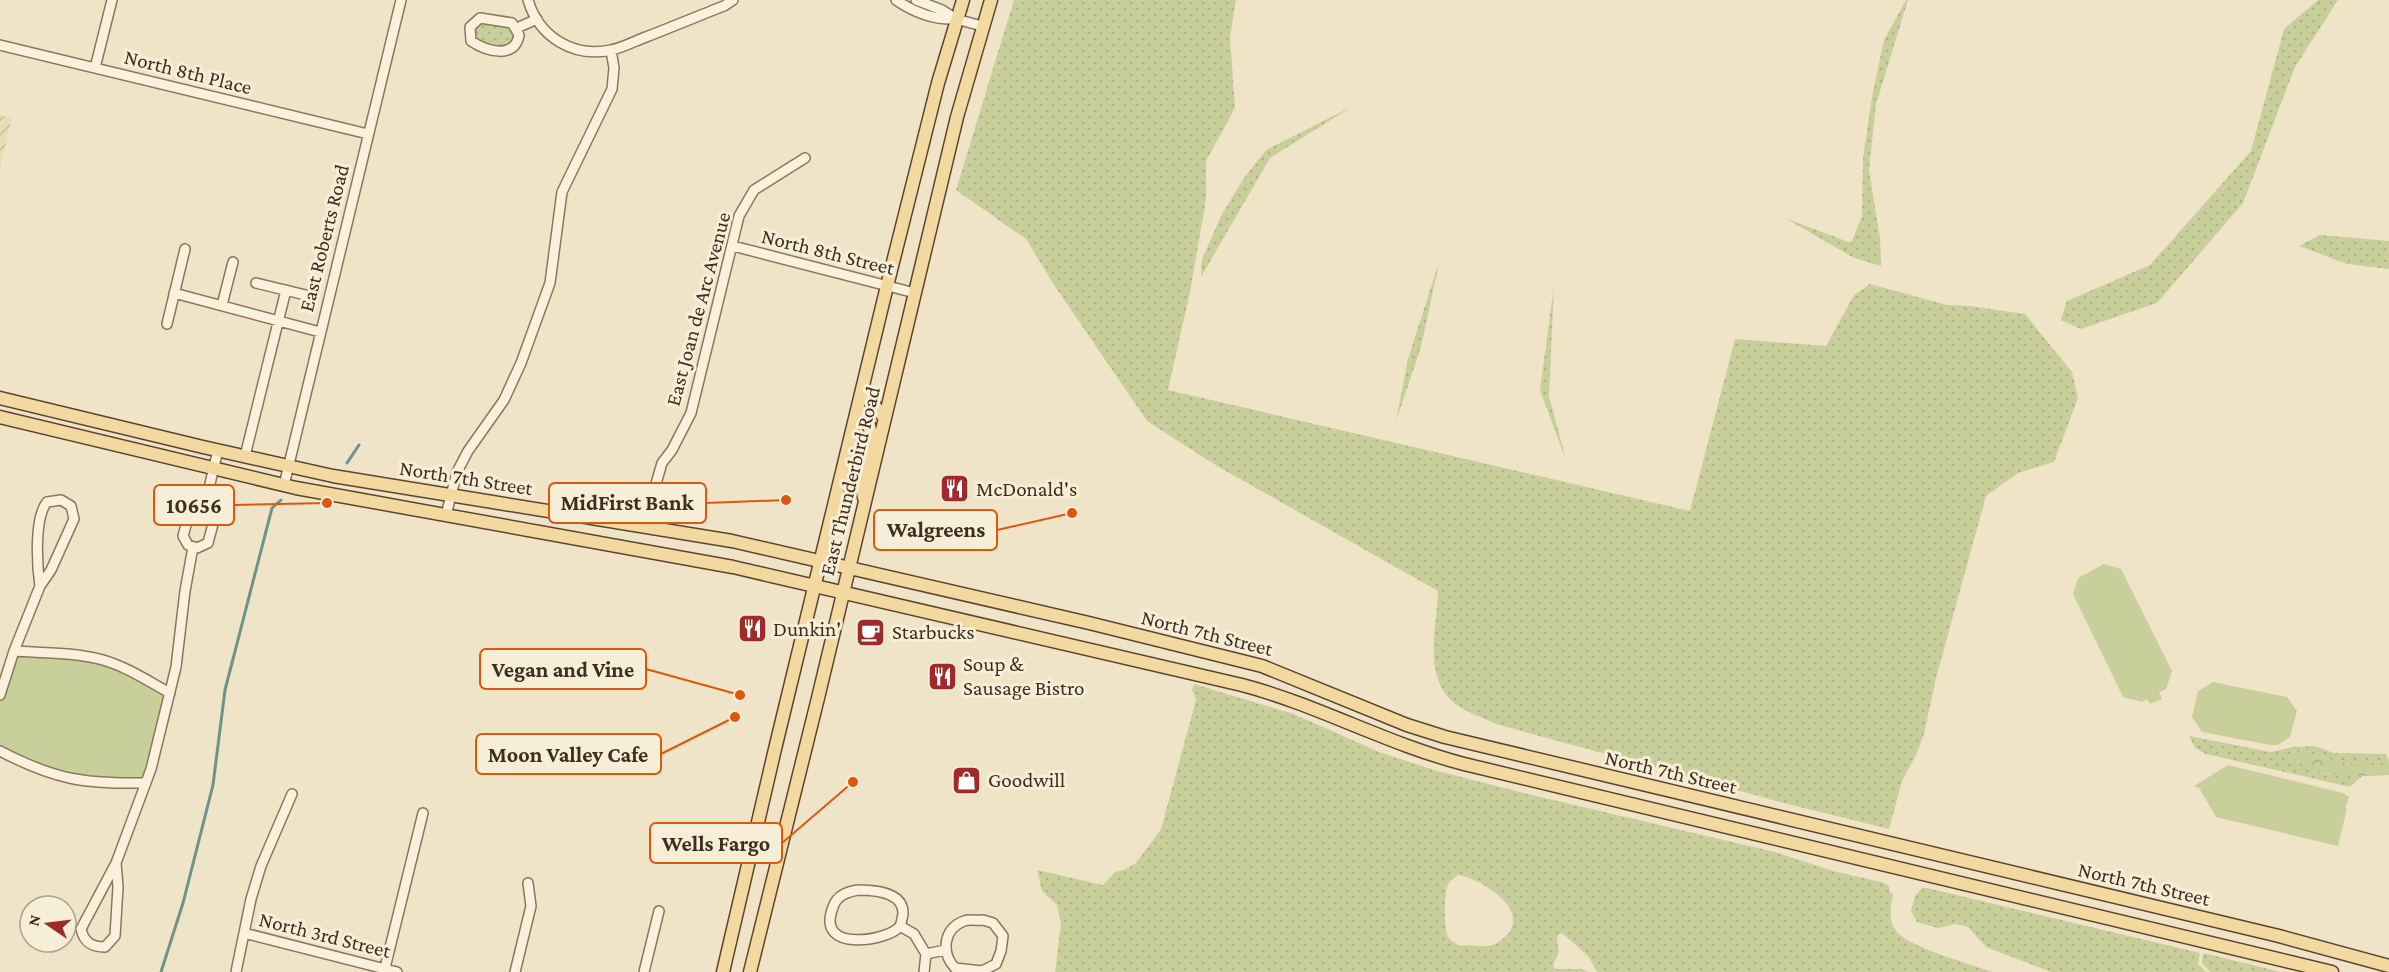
<svg xmlns="http://www.w3.org/2000/svg" width="2389" height="972" font-family="'Crimson Pro',serif">
<style>
.farmland{fill:url(#farmland-furrows)}
.grass{fill:url(#grass-dots);fill-rule:evenodd}
.forest{fill:url(#forest-crowns)}
.park{fill:#c9cf9b}
.lines{fill:none;stroke-linecap:round;stroke-linejoin:round}
.stream{stroke:#6f938a;stroke-width:3}
.minor-casing{stroke:#8d765c;stroke-width:12}
.major-casing{stroke:#5b4430;stroke-width:15}
.minor{stroke:#faf1dc;stroke-width:9}
.major{stroke:#f3d9a0;stroke-width:12}
.labels{text-anchor:middle;stroke-width:6;stroke-linejoin:round;paint-order:stroke}
.street-label{font-size:21px;fill:#3d2e20;stroke:#f7eed8}
.poi-label{font-size:21px;fill:#3d2e20;stroke:#f7eed8;text-anchor:start}
.leader{fill:none;stroke:#df570d;stroke-width:2}
.callout-dot{fill:#df570d;stroke:#f7eed8;stroke-width:2}
.callout{fill:#f7eed8;stroke:#df570d;stroke-width:2}
.callout-label{font-size:22px;text-anchor:middle;font-weight:bold;fill:#3d2e20}
</style>
<defs>
<pattern id="farmland-furrows" width="10" height="10" patternUnits="userSpaceOnUse" patternTransform="scale(1.5)"><rect width="10" height="10" fill="#e6deb5"/><path d="M-1 1l2-2M0 10L10 0M9 11l2-2" fill="none" stroke="#c6bf9b"/></pattern>
<pattern id="grass-dots" width="8" height="8" patternUnits="userSpaceOnUse" patternTransform="scale(1.5)"><rect width="8" height="8" fill="#c9cf9b"/><path d="M2 2h.1M6 6h.1" fill="none" stroke="#aeb285" stroke-width="1.8" stroke-linecap="round"/></pattern>
<pattern id="forest-crowns" width="20" height="18" patternUnits="userSpaceOnUse" patternTransform="scale(1.5)"><rect width="20" height="18" fill="#c9cf9b"/><path d="M2 6a3 3 0 1 1 6 0M12 15a3 3 0 1 1 6 0" fill="none" stroke="#aeb285"/></pattern>
</defs>
<rect width="100%" height="100%" fill="#f0e4c8"/>
<path class="farmland" d="M0,115L12,118L0,167Z"/>
<path class="grass" d="M1014,0H1236L1230,36L1235,108L1206,161V200L1190,292L1168,390L1690,511L1735,339L1826,346L1854,295L1870,284L1947,305L1970,306L2025,314L2072,372L2078,398L2054,462L2018,473L1986,496L1936,678L1924,734L1915,757L1902,781L1889,829L1784,803L1496,724C1484,718 1465,712 1454,703C1422,675 1437,628 1438,591L1217,466L1147,421L1054,285L1026,239L956,190Z
M1906,0H1908L1876,104L1869,170L1880,238L1881,266L1854,258L1785,218L1851,243L1862,216L1863,158L1872,97L1884,40Z
M2318,0H2338L2295,67L2243,203L2157,303L2081,329L2061,320L2067,301L2150,265L2251,151L2284,29Z
M474,21H505L519,35L508,50L476,44L470,27Z
M1353,106L1270,158L1201,277L1202,259L1222,214L1244,178L1266,150Z
M2320,235L2389,241V269L2347,264L2299,246Z
M1440,259L1421,347L1396,421L1408,359Z
M1554,286L1549,396L1566,460L1540,390Z
M1194,684L1294,714L1379,752L1434,770L1532,795L1775,852L1833,871L1885,883L1889,886L1890,893H1893C1891,907 1887,922 1898,933C1910,947 1973,965 1993,972H1597L1588,956L1562,933L1558,935L1557,941L1559,951L1553,966L1556,969H1581L1589,972H1055L1061,923L1057,905L1042,891L1037,870L1103,885L1115,872L1124,870L1136,863L1161,829L1196,700L1192,690ZM1459,875C1487,881 1540,917 1497,943C1485,950 1472,943 1460,946C1455,943 1451,941 1448,937C1444,931 1444,891 1448,885C1450,881 1455,877 1459,875Z
M2189,736L2271,752L2292,747L2314,746L2334,753L2386,754L2389,762C2352,764 2334,764 2299,749L2327,774L2362,776L2350,787L2206,754L2195,748Z
M1922,888H1927L2200,953L2198,964L2206,972H2051L1986,947L1968,927L1955,924L1938,928L1917,922L1911,911L1915,896Z
M2203,953L2281,972H2210L2202,963Z"/>
<path class="forest" d="M2299,749C2335,764 2351,764 2389,762V775C2354,777 2315,779 2288,754Z"/>
<path class="park" d="M2104,564L2121,569L2172,671L2166,689L2159,692L2162,699L2150,704L2147,699L2142,702L2123,697L2073,594L2078,578Z
M14,651L91,657L170,693L146,783L84,782L0,751V695Z
M2213,682L2287,697L2297,711L2290,737L2278,745H2270L2202,732L2192,717L2198,691Z
M2228,765L2343,793L2349,797L2345,808L2347,809L2338,846L2216,817L2199,788L2194,786Z"/>
<g class="lines">
<path class="stream" d="M347,463L359,445
M161,972L183,903L213,785L225,690L272,508L281,500"/>
<defs>
<path id="minor" d="M528,0C539,37 573,58 611,50C622,48 635,41 646,37C672,27 698,16 724,6L733,0
M896,0C915,13 933,20 955,19
M916,0L942,10L956,19L982,26
M480,18L512,23L519,35C515,60 486,51 471,41L470,27Z
M517,28L537,19
M0,45L368,134
M95,68L112,0
M733,246L915,293
M256,283L310,296
M174,293L320,332
M222,305L233,262
M167,324L185,249
M245,456L286,290
M284,485L401,0
M208,492C222,508 212,524 208,543L197,548L188,545L183,536L193,500Z
M208,492L218,450
M446,515L457,472L468,451L504,400L521,363L550,283L562,192L612,89L614,68L611,50
M646,527L651,501L662,463L672,450L691,413L739,216L754,190L805,158
M14,651C43,653 74,652 103,660C127,667 148,681 170,693
M0,695L14,651L40,586L51,570L74,519L71,506L61,500L47,502C34,518 37,566 40,586
M0,751C56,780 84,784 146,783
M116,863L118,887L115,936L105,947C91,947 84,942 81,929L116,863L151,769L176,667L185,591L193,547
M858,890C873,890 903,891 903,913C903,915 901,924 900,926C891,940 814,955 833,907C837,895 847,892 858,890Z
M983,920L993,923L1003,936L1001,951L996,964L982,971L955,968C941,953 943,929 964,921C969,919 978,921 983,920Z
M900,926L914,934L926,954L945,950
M244,933L397,972
M236,972L251,899L261,866L292,794
M384,972L423,813
M515,972L531,906L528,883
M644,972L659,911
M924,972L926,954"/>
<path id="major" d="M862,392L885,418
M0,398L203,447L333,476L732,541L1089,623L1262,666L1407,725L1445,737L2279,936L2389,966
M858,408L868,422L871,433L861,480L864,498
M0,417L296,488L733,567L1242,685C1318,705 1387,744 1464,764L2332,972
M723,972L775,749L887,286L938,83L963,0
M750,972L818,698L957,117L991,0"/>
</defs>
<use href="#minor" class="minor-casing"/>
<use href="#major" class="major-casing"/>
<use href="#minor" class="minor"/>
<use href="#major" class="major"/>
</g>
<defs>
<symbol id="restaurant-square" viewBox="-11 -11 22 22"><rect x="-9" y="-9" width="18" height="18" rx="4" fill="#9e2a2b" stroke="#f7eed8"/><path d="M-5-6h1v4h1v-4h1v4h1v-4h1v5L-1.5 .5V6h-2V.5L-5-1ZM5-6V6H3V1.5H1.5Q1.5-4 5-6Z" fill="#fff"/></symbol>
<symbol id="cafe-square" viewBox="-11 -11 22 22"><rect x="-9" y="-9" width="18" height="18" rx="4" fill="#9e2a2b" stroke="#f7eed8"/><path d="M-5.5-4.5H6V0H3Q3 3.5 0 3.5H-2.5Q-5.5 3.5-5.5 0ZM3-3.2v2h1.7v-2ZM-6 4.5H4V6H-6Z" fill="#fff"/></symbol>
<symbol id="shop-square" viewBox="-11 -11 22 22"><rect x="-9" y="-9" width="18" height="18" rx="4" fill="#9e2a2b" stroke="#f7eed8"/><path d="M-5-2.5h2.3a2.7 3.5 0 0 1 5.4 0H5L5.5 6h-11ZM-1.5-2.5h3a1.5 2.3 0 0 0-3 0Z" fill="#fff"/></symbol>
</defs>
<g fill-rule="evenodd">
<use href="#restaurant-square" x="938" y="472" width="33" height="33"/>
<use href="#restaurant-square" x="736" y="612" width="33" height="33"/>
<use href="#cafe-square" x="854" y="616" width="33" height="33"/>
<use href="#restaurant-square" x="926" y="660" width="33" height="33"/>
<use href="#shop-square" x="950" y="764" width="33" height="33"/>
</g>
<g class="labels">
<g class="street-label">
<text transform="translate(188 72) rotate(14)" y="7">North 8th Place</text>
<text transform="translate(324 238) rotate(-76)" y="7">East Roberts Road</text>
<text transform="translate(828 252) rotate(14)" y="7">North 8th Street</text>
<text transform="translate(698 309) rotate(-75)" y="7">East Joan de Arc Avenue</text>
<text transform="translate(466 478) rotate(9)" y="7">North 7th Street</text>
<text transform="translate(850 481) rotate(-76)" y="7">East Thunderbird Road</text>
<text transform="translate(1207 633) rotate(14)" y="7">North 7th Street</text>
<text transform="translate(1671 772) rotate(13)" y="7">North 7th Street</text>
<text transform="translate(2144 884) rotate(13)" y="7">North 7th Street</text>
<text transform="translate(325 935) rotate(14)" y="7">North 3rd Street</text>
</g>
<g class="poi-label">
<text x="976" y="496">McDonald's</text>
<text x="773" y="636">Dunkin'</text>
<text x="892" y="639">Starbucks</text>
<text x="963" y="671">Soup &amp;<tspan x="963" dy="24">Sausage Bistro</tspan></text>
<text x="988" y="787">Goodwill</text>
</g>
</g>
<path class="leader" d="M786 500L706 503M327 503L234 505M1072 513L997 530M740 695L646 669M735 717L661 754M853 782L782 843"/>
<g class="callout-dot">
<circle cx="786" cy="500" r="6"/>
<circle cx="327" cy="503" r="6"/>
<circle cx="1072" cy="513" r="6"/>
<circle cx="740" cy="695" r="6"/>
<circle cx="735" cy="717" r="6"/>
<circle cx="853" cy="782" r="6"/>
</g>
<g class="callout">
<rect x="549" y="483" width="157" height="40" rx="6"/>
<rect x="154" y="485" width="80" height="40" rx="6"/>
<rect x="874" y="510" width="123" height="40" rx="6"/>
<rect x="480" y="649" width="166" height="40" rx="6"/>
<rect x="476" y="734" width="185" height="40" rx="6"/>
<rect x="650" y="823" width="132" height="40" rx="6"/>
</g>
<g class="callout-label">
<text x="627" y="510">MidFirst Bank</text>
<text x="194" y="513">10656</text>
<text x="936" y="537">Walgreens</text>
<text x="563" y="677">Vegan and Vine</text>
<text x="568" y="762">Moon Valley Cafe</text>
<text x="716" y="851">Wells Fargo</text>
</g>
<g transform="translate(48 924) rotate(284)"><circle r="28" fill="#f7eed8" stroke="#ada18e" stroke-width="1.5"/>
<path d="M0-4.5L10 22L0 15L-10 22Z" fill="#9e2a2b"/>
<text y="-9" font-size="16" font-weight="bold" text-anchor="middle" fill="#3d2e20">N</text>
</g>
</svg>
